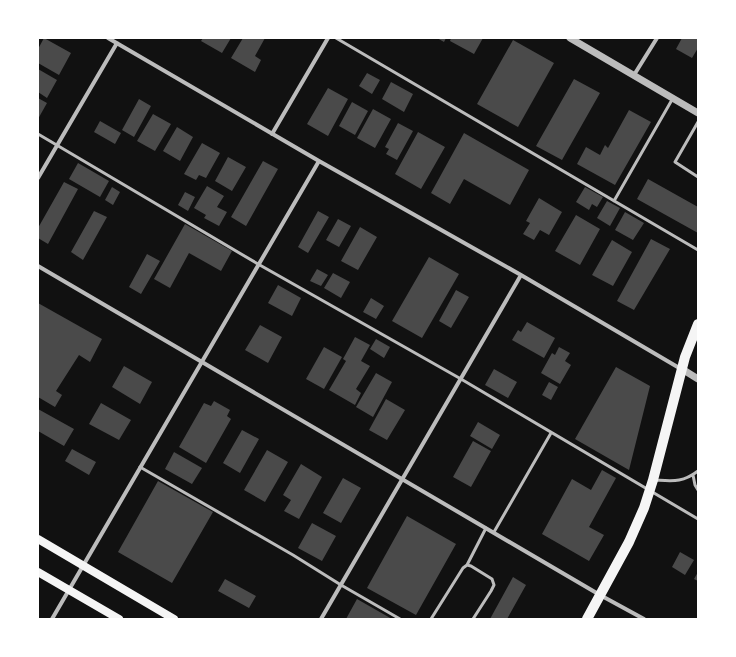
<svg xmlns="http://www.w3.org/2000/svg" width="736" height="657" font-family="Spectral,serif">
<style>
.building{fill:#4a4a4a}
.lines{fill:none;stroke-linecap:round;stroke-linejoin:round}
.service{stroke:#bcbcbc;stroke-width:3}
.minor{stroke:#bcbcbc;stroke-width:4}
.tertiary{stroke:#bcbcbc;stroke-width:7}
.secondary{stroke:#f5f5f5;stroke-width:8}
.primary{stroke:#f5f5f5;stroke-width:10}
</style>
<rect width="100%" height="100%" fill="#111"/>
<path class="building" d="M44,38L71,53L59,75L38,63V49Z
M203,38H231L222,53L201,41Z
M243,38H265L255,56L261,60L255,72L231,58Z
M437,38H446L444,42Z
M451,38H483L474,54L450,41Z
M682,38H698V48L692,58L676,49Z
M513,40L554,63L518,127L477,104Z
M38,69L57,80L47,98L38,92Z
M367,73L380,80L372,94L359,86Z
M574,79L600,93L562,160L536,146Z
M391,82L413,94L404,112L382,99Z
M328,88L348,99L328,136L307,124Z
M38,98L47,103L38,119Z
M139,99L151,106L134,137L122,130Z
M352,102L368,111L355,135L339,126Z
M373,109L391,119L375,148L357,138Z
M629,110L651,122L615,185L577,164L586,147L600,155L605,145L608,148Z
M153,114L171,124L155,151L137,141Z
M100,121L121,133L115,144L94,132Z
M398,123L413,131L397,160L386,154L389,149L385,147Z
M177,127L193,137L180,161L163,151Z
M418,132L445,147L421,189L395,174Z
M464,133L529,170L510,205L464,179L450,204L431,193Z
M202,143L220,153L206,178L199,175L196,180L184,174Z
M228,157L246,167L232,191L215,181Z
M263,161L278,169L246,226L231,217Z
M78,163L109,181L100,197L69,179Z
M648,179L698,207V233L637,199Z
M64,182L78,189L48,244L38,238V228Z
M207,186L224,196L217,207L227,212L219,226L204,218L206,215L194,208Z
M112,187L120,192L113,205L105,200Z
M585,187L603,197L597,207L592,204L589,210L576,202Z
M185,192L195,197L188,211L178,205Z
M539,198L562,212L549,235L540,230L534,240L523,234L530,223L526,221Z
M607,201L620,208L610,226L597,218Z
M94,211L107,217L83,260L71,252Z
M318,211L329,217L308,253L298,247Z
M625,212L644,223L633,240L615,230Z
M576,215L600,229L580,265L555,251Z
M338,219L351,226L339,247L326,240Z
M185,224L232,251L221,271L189,253L170,288L154,279Z
M360,227L377,237L358,270L341,261Z
M651,239L670,249L634,310L617,301Z
M612,240L632,252L613,286L592,275Z
M147,254L160,261L141,294L129,287Z
M429,257L459,274L422,338L392,321Z
M317,269L328,275L321,286L310,281Z
M333,273L350,282L341,298L324,288Z
M278,285L301,298L292,316L268,303Z
M456,290L469,297L451,328L439,321Z
M371,298L384,306L376,319L363,312Z
M38,303L102,339L90,362L79,355L56,391L62,395L55,407L38,397Z
M527,322L555,338L544,358L512,340L518,330L521,332Z
M260,325L282,337L268,363L245,350Z
M355,337L370,345L361,361L370,366L356,389L361,393L355,405L329,390L346,361L343,359Z
M376,339L390,347L384,358L370,349Z
M324,347L342,357L324,389L306,379Z
M559,347L570,353L565,361L571,365L560,384L541,373L552,353L555,355Z
M124,366L152,382L140,404L112,387Z
M616,367L650,386L629,470L575,439Z
M494,369L517,382L508,398L485,385Z
M376,373L392,382L373,417L356,407Z
M549,382L558,387L551,400L542,395Z
M386,399L405,410L387,440L369,430Z
M214,401L230,410L227,416L231,419L206,463L179,447L204,403L211,406Z
M101,403L131,420L119,440L89,424Z
M38,409L74,429L64,446L38,431Z
M478,422L500,435L492,449L470,436Z
M242,430L259,439L240,473L223,463Z
M473,441L491,451L471,487L453,477Z
M72,449L96,462L89,475L65,461Z
M267,450L288,462L265,502L244,490Z
M174,452L202,468L192,484L165,469Z
M301,464L322,477L299,519L284,511L291,500L283,495Z
M602,470L616,478L589,527L604,535L589,561L542,534L572,479L591,490Z
M343,478L361,488L341,523L323,513Z
M158,481L213,512L172,583L118,552Z
M407,516L456,544L416,615L367,588Z
M312,523L336,536L322,561L298,548Z
M680,552L694,560L685,575L672,567Z
M698,572V581L694,579Z
M513,577L526,585L507,619H490Z
M225,579L256,596L249,608L218,591Z
M357,599L392,619H346Z"/>
<g class="lines">
<path class="service" d="M336,38L698,250
M698,122L675,162L698,177
M38,134L258,264L461,379L698,519
M614,201L673,98
M140,467L293,555L341,585L400,619
M693,475L695,485L698,490
M654,480C673,481 682,483 698,471
M494,532L551,433
M467,565L486,528
M431,619L463,568L467,565L471,566L492,579L494,585L491,591L473,619"/>
<path class="minor" d="M108,38L319,161L521,275L681,369
M634,75L657,38
M272,134L328,38
M38,178L117,43
M38,266L600,595L644,619
M52,619L319,161
M321,619L521,275"/>
<path class="tertiary" d="M570,38L698,113
M682,369L698,379"/>
<path class="secondary" d="M38,539L174,619
M38,572L119,619"/>
<path class="primary" d="M587,619L629,542L644,508L653,480L685,357L698,324"/>
</g>
<rect width="736" height="657" fill="none" stroke="#ffffff" stroke-width="78"/>
</svg>
